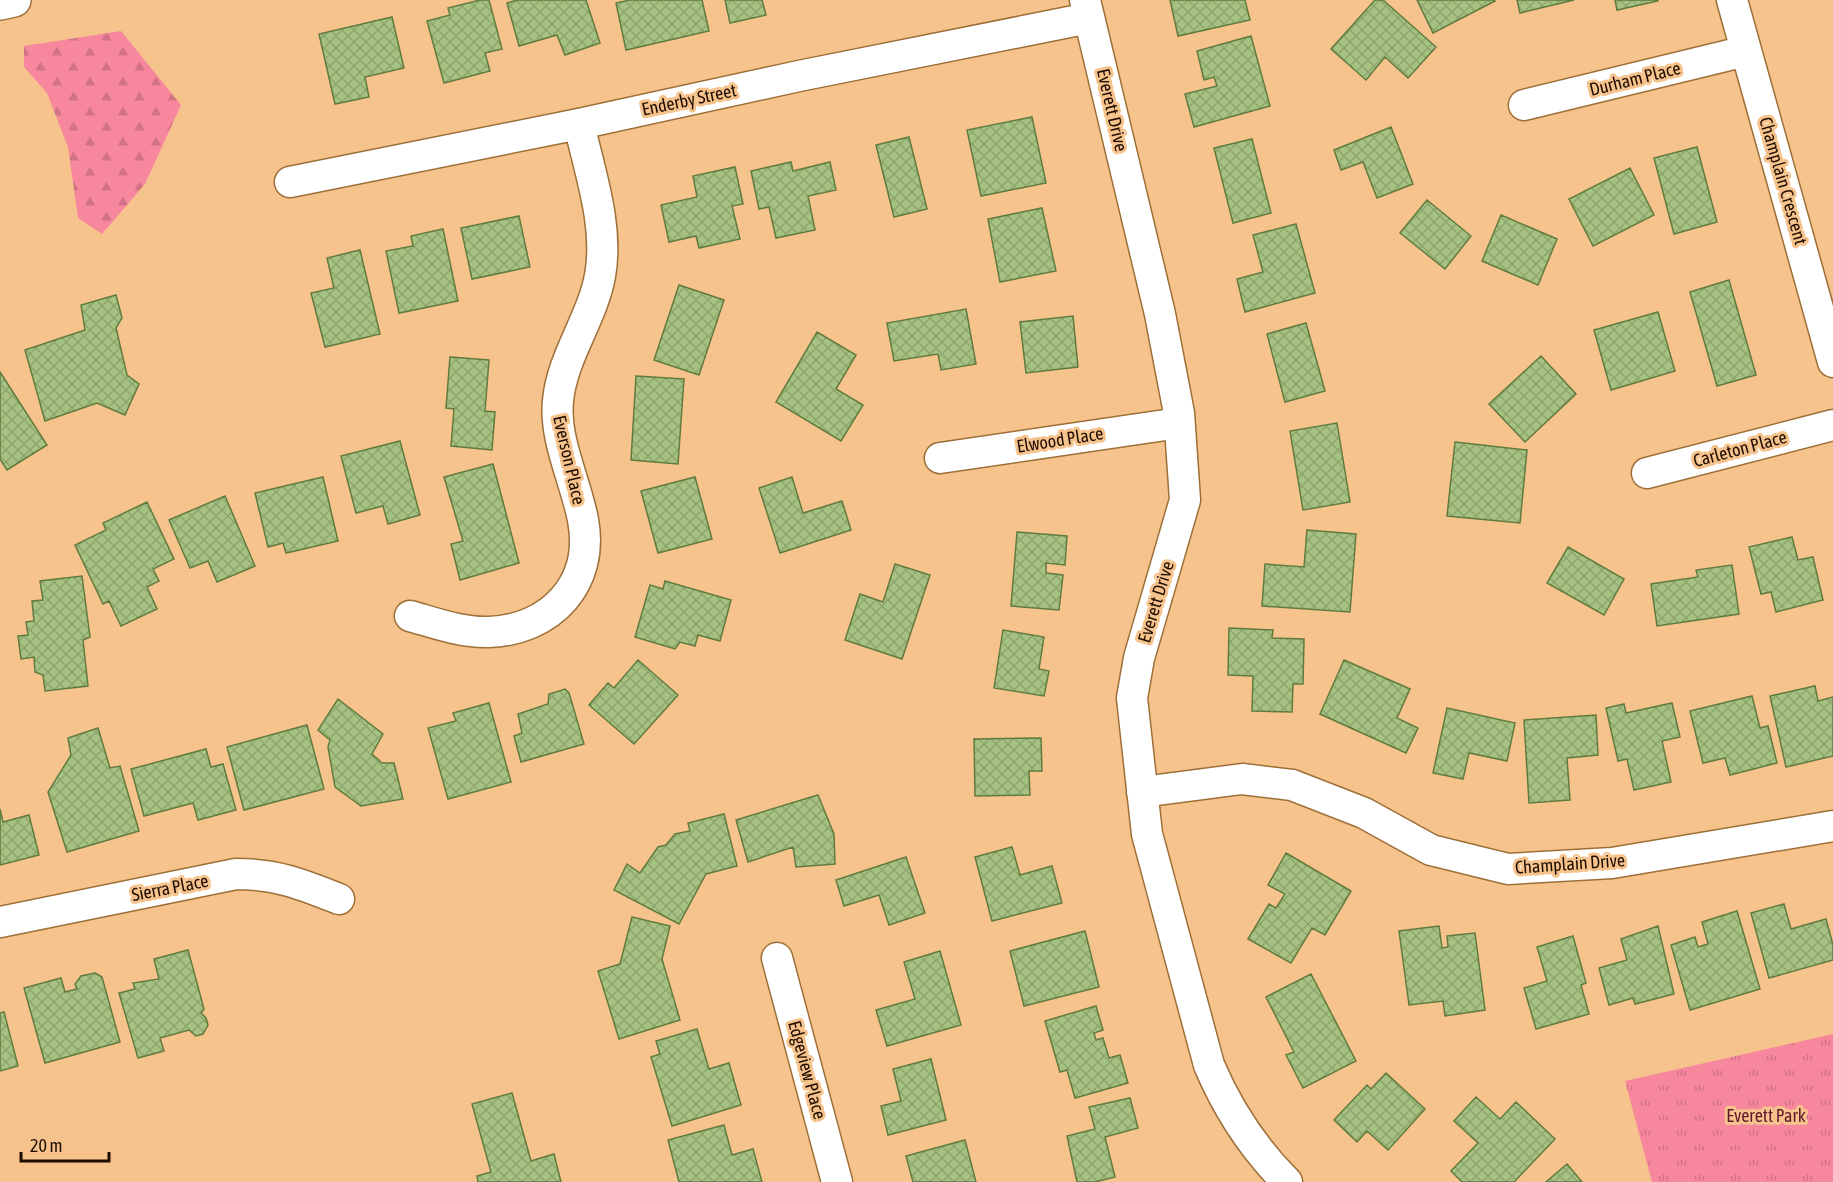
<svg xmlns="http://www.w3.org/2000/svg" width="1833" height="1182" font-family="'Asap Condensed',sans-serif">
<style>
.forest{fill:url(#forest-firs)}
.park{fill:url(#park-tufts)}
.building{fill:url(#building-cross-hatch);stroke:#617b3e;stroke-width:1.5}
.lines{fill:none;stroke-linecap:round;stroke-linejoin:round}
.minor-casing{stroke:#9d6f39;stroke-width:33}
.tertiary-casing{stroke:#9d6f39;stroke-width:36}
.minor{stroke:#fff;stroke-width:30}
.tertiary{stroke:#fff;stroke-width:33}
.labels{text-anchor:middle;stroke-width:6;stroke-linejoin:round;paint-order:stroke}
.street-label{font-size:18px;fill:#1f0d00;stroke:#f6c38c}
.park-label{font-size:18px;fill:#60172c;stroke:#f6c38c}
</style>
<defs>
<pattern id="forest-firs" width="22" height="20" patternUnits="userSpaceOnUse" patternTransform="scale(1.5)"><rect width="22" height="20" fill="#f6879d"/><path d="M5 1l3.5 6h-7zM16 11l3.5 6h-7z" fill="#d27385"/></pattern>
<pattern id="park-tufts" width="24" height="20" patternUnits="userSpaceOnUse" patternTransform="scale(1.5)"><rect width="24" height="20" fill="#f6879d"/><path d="M3 7l-1-3M5 7V3M7 7l1-3M15 17l-1-3M17 17v-4M19 17l1-3" fill="none" stroke="#d27385"/></pattern>
<pattern id="building-cross-hatch" width="8" height="8" patternUnits="userSpaceOnUse" patternTransform="scale(1.5)"><rect width="8" height="8" fill="#a5c282"/><path d="M0 0l8 8M0 8l8-8" fill="none" stroke="#8ea66e"/></pattern>
</defs>
<rect width="100%" height="100%" fill="#f6c38c"/>
<path class="forest" d="M121,31L181,105L145,184L102,234L78,218L68,147L47,93L24,67V46Z"/>
<path class="park" d="M1833,1034V1182H1652L1625,1081Z"/>
<path class="building" d="M480,0H489L502,49L485,53L490,71L444,83L427,21L450,15L448,8Z
M517,0H586L600,43L565,55L557,35L519,46L507,3Z
M630,0H702L709,31L626,50L616,3Z
M725,0H762L766,15L730,23Z
M1170,0H1245L1250,20L1178,36Z
M1375,0H1383L1436,47L1408,78L1385,57L1366,80L1331,49Z
M1417,0H1494L1495,1L1433,33Z
M1517,0H1574L1520,13Z
M1615,0H1658V1L1617,10Z
M392,17L404,68L365,77L369,97L335,104L319,34Z
M1251,36L1270,106L1194,127L1185,94L1217,86L1214,77L1204,80L1197,51Z
M1032,117L1046,183L981,196L967,130Z
M1391,127L1413,184L1377,198L1363,162L1341,170L1334,150Z
M909,137L927,209L894,217L876,145Z
M1252,139L1271,213L1233,223L1214,148Z
M1697,147L1717,222L1674,234L1654,158Z
M791,162L793,171L830,162L836,190L808,196L815,230L776,238L769,207L759,209L751,171Z
M735,167L743,204L732,206L740,239L699,248L696,236L669,242L661,205L697,197L693,176Z
M1630,168L1654,215L1593,246L1569,199Z
M1427,200L1471,236L1445,269L1400,233Z
M1042,208L1056,271L1000,282L988,219Z
M1501,215L1557,239L1538,285L1482,261Z
M519,216L530,267L472,279L461,228Z
M1296,224L1315,293L1245,312L1237,279L1263,272L1253,235Z
M443,229L458,301L399,313L386,251L413,246L411,236Z
M360,250L380,334L325,347L311,293L334,288L327,258Z
M1729,280L1756,375L1717,386L1690,292Z
M679,285L724,300L699,375L654,360Z
M116,295L122,318L116,328L127,375L139,384L125,415L97,403L45,421L25,350L85,330L81,305Z
M966,309L976,364L941,370L938,354L894,361L887,323Z
M1658,312L1675,371L1611,390L1594,330Z
M1073,316L1078,367L1026,373L1020,322Z
M1306,323L1325,391L1285,402L1267,334Z
M817,332L856,355L836,389L863,405L841,441L776,402Z
M1541,356L1576,394L1525,442L1489,404Z
M450,357L489,360L485,411L495,412L492,450L451,446L454,409L446,408Z
M0,372L47,445L7,470L0,459Z
M636,376L684,379L678,464L631,460Z
M1337,423L1350,502L1303,510L1290,431Z
M400,441L420,515L388,524L383,506L356,513L341,456Z
M1455,442L1527,450L1520,523L1447,516Z
M493,464L519,563L460,580L451,544L463,541L444,477Z
M323,477L338,541L286,553L283,543L268,547L255,493Z
M695,477L712,539L658,553L641,491Z
M792,477L803,513L842,501L851,530L780,553L759,488Z
M225,496L255,566L217,582L208,561L190,568L169,520Z
M147,502L174,559L153,569L159,581L147,587L157,609L121,626L109,601L103,604L75,545L106,530L103,523Z
M1307,530L1356,534L1350,612L1262,606L1265,564L1304,567Z
M1017,532L1067,536L1065,565L1046,563V573L1063,575L1059,610L1011,606Z
M1792,537L1798,560L1813,557L1823,600L1776,612L1771,592L1761,594L1749,547Z
M1568,547L1624,579L1604,615L1547,583Z
M895,564L930,575L902,659L845,640L860,594L883,602Z
M1732,565L1739,614L1657,626L1651,584L1698,577L1696,570Z
M82,576L90,637L83,640L88,686L45,691L43,675L35,672L34,657L21,659L18,636L28,635L26,622L34,621L32,601L43,600L40,581Z
M665,581L731,600L720,641L698,635L695,646L680,642L675,649L635,637L650,585L663,589Z
M1229,628L1273,630L1272,638L1304,639L1303,684H1293L1292,712L1252,711L1253,676L1228,675Z
M1003,630L1044,637L1039,669L1049,671L1044,696L994,688Z
M638,660L678,695L634,744L589,705L608,683L614,688Z
M1344,660L1410,689L1397,718L1418,728L1406,753L1320,714Z
M1815,686L1818,701L1833,697V756L1786,767L1770,696Z
M565,689L569,693L584,744L521,762L514,736L522,733L518,714L548,704L549,694Z
M1752,696L1760,728L1768,726L1777,763L1730,775L1725,758L1703,763L1690,711Z
M338,699L383,734L372,754L382,763H394L403,799L361,806L335,787L328,747L330,740L318,730Z
M489,703L511,782L448,799L428,728L456,721L453,713Z
M1672,703L1680,737L1662,741L1671,782L1634,790L1627,759L1618,761L1606,708L1624,704L1626,713Z
M1447,708L1515,723L1507,761L1469,753L1463,779L1433,773Z
M1596,715L1598,755L1567,758L1570,800L1529,803L1524,720Z
M307,725L324,789L244,810L227,747Z
M98,728L110,768L120,766L139,831L67,852L48,792L71,755L68,738Z
M1041,738L1042,771H1029L1030,795L975,796L974,739Z
M206,749L211,767L223,764L236,810L198,820L193,803L144,816L131,769Z
M818,795L834,834L835,864L796,867L793,847L748,862L736,820Z
M0,809L3,822L29,815L39,855L0,865Z
M724,814L737,866L706,874L679,924L614,890L627,864L640,873L658,847L666,845L675,834L690,831L688,823Z
M1012,847L1020,875L1052,866L1062,903L992,921L975,857Z
M1286,853L1351,891L1325,935L1312,928L1291,963L1248,939L1269,904L1276,908L1285,894L1268,885Z
M906,857L925,913L889,925L879,895L844,906L836,880Z
M1784,904L1791,929L1826,919L1833,945V960L1769,978L1751,913Z
M1737,911L1760,989L1690,1010L1671,945L1695,937L1698,947L1708,944L1702,922Z
M632,917L670,926L662,959L680,1020L619,1039L598,971L620,964Z
M1439,926L1442,948L1448,947L1447,936L1475,933L1485,1010L1445,1016L1443,1001L1409,1005L1399,931Z
M1658,926L1674,994L1635,1004L1633,998L1609,1005L1599,968L1627,960L1621,939Z
M1085,931L1099,987L1024,1006L1010,951Z
M1573,936L1586,983L1581,985L1589,1014L1536,1029L1524,988L1547,981L1537,947Z
M188,950L204,1009L201,1013L206,1018L208,1025L203,1034L196,1036L189,1030L160,1038L164,1051L138,1058L119,993L135,989L133,983L159,979L154,959Z
M940,951L961,1025L887,1046L876,1010L915,999L904,962Z
M95,973L102,977L120,1042L45,1063L24,988L61,978L65,992L77,989L75,984L81,976Z
M1311,974L1356,1061L1303,1088L1286,1055L1294,1052L1266,997Z
M1096,1006L1103,1030L1094,1033L1096,1040L1103,1038L1109,1058L1120,1055L1128,1083L1075,1098L1067,1070L1060,1072L1045,1021Z
M4,1012L18,1066L0,1071V1013Z
M697,1029L709,1069L729,1063L741,1105L672,1126L651,1057L660,1054L656,1041Z
M931,1059L946,1120L888,1135L881,1106L901,1101L893,1069Z
M1386,1073L1425,1109L1388,1150L1367,1131L1357,1142L1334,1120L1367,1085L1371,1089Z
M512,1093L531,1161L554,1154L561,1182H478L477,1176L491,1172L472,1104Z
M1476,1097L1500,1119L1516,1102L1555,1139L1514,1182H1462L1451,1171L1478,1143L1454,1121Z
M1130,1098L1138,1128L1105,1137L1115,1177L1095,1182H1077L1067,1136L1095,1129L1089,1107Z
M724,1125L732,1155L753,1149L762,1182H679L668,1140Z
M965,1140L976,1182H913L906,1156Z
M1567,1164L1582,1182H1546Z"/>
<g class="lines">
<defs>
<path id="minor" d="M1085,0L1160,314L1179,413L1185,500L1139,658L1132,698L1147,834L1209,1065C1228,1110 1252,1147 1287,1182
M1732,0L1833,362
M1524,105L1746,51
M290,182L579,124L799,76L1089,18
M940,458L1179,423
M1647,473L1833,425
M410,616C435,623 462,633 489,632C551,630 595,583 583,520C576,482 554,440 558,401C562,357 592,319 600,276C609,226 590,173 579,124
M1142,792L1242,779L1292,785L1364,813L1431,850L1508,869L1612,863L1833,826
M0,922L236,874C277,874 301,884 339,899
M777,958L837,1182"/>
<path id="tertiary" d="M0,3L14,0"/>
</defs>
<use href="#minor" class="minor-casing"/>
<use href="#tertiary" class="tertiary-casing"/>
<use href="#minor" class="minor"/>
<use href="#tertiary" class="tertiary"/>
</g>
<g class="labels">
<g class="street-label">
<text transform="translate(1635 79) rotate(-14)" y="6">Durham Place</text>
<text transform="translate(689 100) rotate(-12)" y="6">Enderby Street</text>
<text transform="translate(1112 110) rotate(77)" y="6">Everett Drive</text>
<text transform="translate(1783 181) rotate(74)" y="6">Champlain Crescent</text>
<text transform="translate(1060 440) rotate(-9)" y="6">Elwood Place</text>
<text transform="translate(1740 449) rotate(-15)" y="6">Carleton Place</text>
<text transform="translate(569 460) rotate(77)" y="6">Everson Place</text>
<text transform="translate(1156 602) rotate(-73)" y="6">Everett Drive</text>
<text transform="translate(1570 864) rotate(-4)" y="6">Champlain Drive</text>
<text transform="translate(170 888) rotate(-11)" y="6">Sierra Place</text>
<text transform="translate(807 1070) rotate(75)" y="6">Edgeview Place</text>
</g>
<g class="park-label">
<text x="1766" y="1122">Everett Park</text>
</g>
</g>
<path d="M21 1152v9h88v-9" fill="none" stroke="#1f0d00" stroke-width="3"/>
<text x="30" y="1152" font-size="18" fill="#1f0d00" stroke="#f6c38c" stroke-width="4.5" paint-order="stroke">20 m</text>
</svg>
